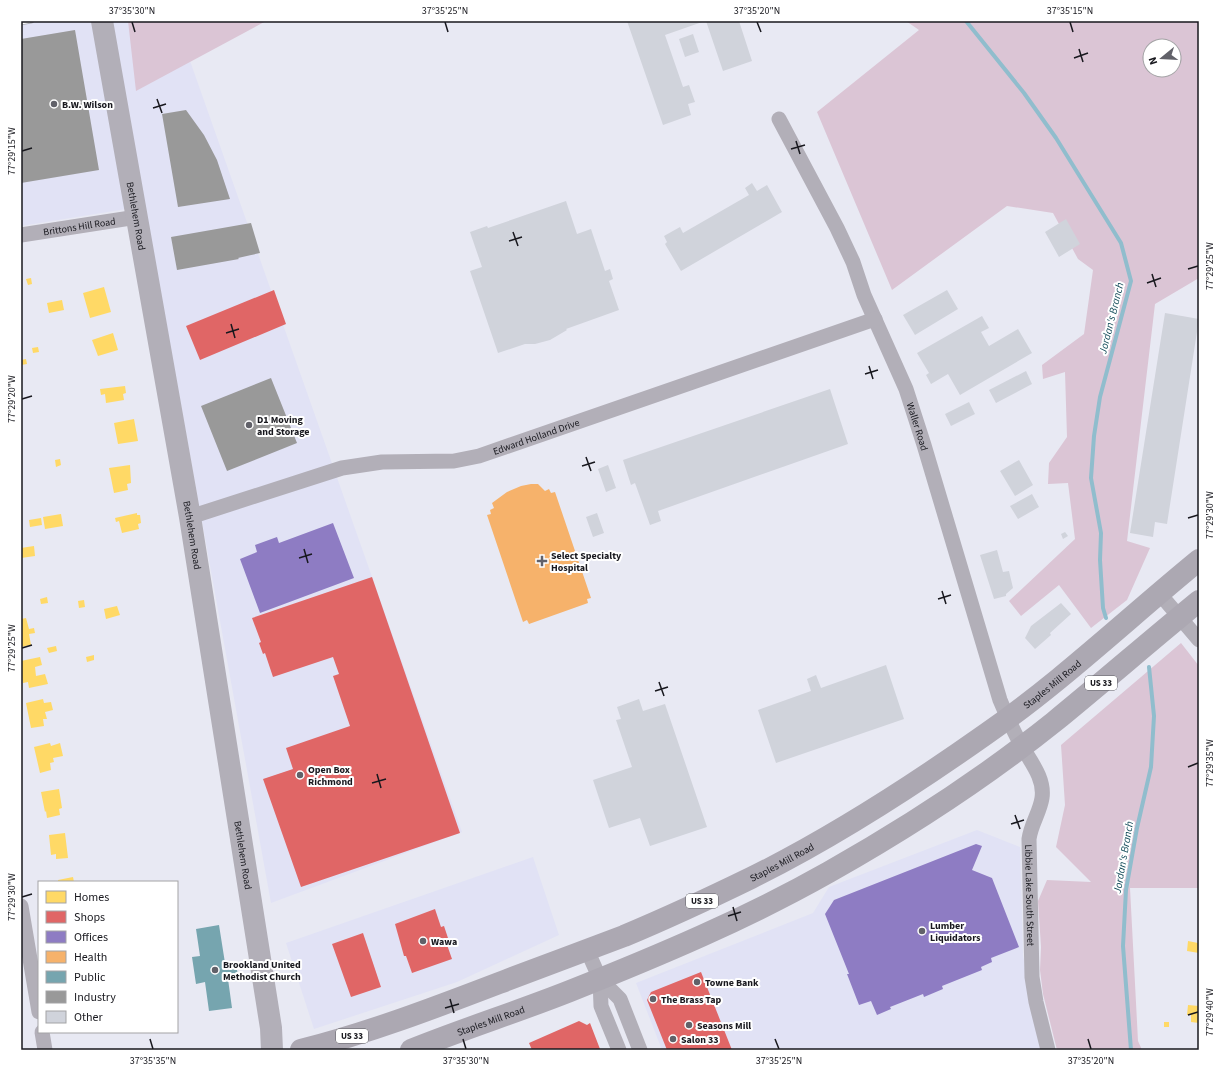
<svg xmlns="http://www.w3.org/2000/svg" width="1220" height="1071" font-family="'Source Sans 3',sans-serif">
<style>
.built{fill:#e1e2f5}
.green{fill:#dbc5d5;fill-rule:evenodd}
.homes{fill:#ffd966}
.shops{fill:#e06666}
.offices{fill:#8e7cc3}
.health{fill:#f6b26b}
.public{fill:#76a5af}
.industry{fill:#999}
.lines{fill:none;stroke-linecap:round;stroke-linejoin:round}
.stream{stroke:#90bdcd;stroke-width:4}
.building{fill:#d0d3db}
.street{stroke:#b2afb8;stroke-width:15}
.secondary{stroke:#b2afb8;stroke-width:22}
.primary{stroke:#aca8b2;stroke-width:22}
.rail-casing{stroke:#acadb3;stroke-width:4.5}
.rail{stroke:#fff;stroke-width:3;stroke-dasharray:9;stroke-linecap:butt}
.ticks{fill:none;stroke:#18181e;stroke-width:1.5}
.poi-dot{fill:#616169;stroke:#fff;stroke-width:1.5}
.labels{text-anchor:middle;stroke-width:4;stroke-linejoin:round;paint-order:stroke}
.shield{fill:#fff;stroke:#5d5d62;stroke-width:1}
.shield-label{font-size:9px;font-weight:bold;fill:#18181e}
.poi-label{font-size:10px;font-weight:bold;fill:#18181e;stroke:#fff;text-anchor:start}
.street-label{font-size:10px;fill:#18181e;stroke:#fff}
.water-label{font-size:11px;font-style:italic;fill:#114a58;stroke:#fff}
.neatline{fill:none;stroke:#18181e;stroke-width:1.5}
.ticks-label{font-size:10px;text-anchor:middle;fill:#18181e}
</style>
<rect width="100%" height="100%" fill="#e8e9f3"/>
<path class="built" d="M21,21H252L189,58L462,832L271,903L145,206L21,226Z
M977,830L1020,847L1023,956L1045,1050H662L636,983L813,913L829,887Z
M533,857L559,935L457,982L314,1029L286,943Z"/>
<path class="green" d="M128,21H266L136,91Z
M906,21H1199V278L1155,304L1127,541L1150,548L1127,600L1091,628L1059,585L1021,616L1009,601L1075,539L1068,483L1048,484L1049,463L1067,437L1065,372L1043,379L1042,365L1084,334L1093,270L1078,259L1053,213L1007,206L892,290L817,112L919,30ZM1150,46H1174V70H1150Z
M1181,643L1199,666V888H1130L1138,1041L1142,1050H1057L1043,994L1040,970L1041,947L1038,901L1047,880L1091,882L1056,847L1065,805L1061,745Z"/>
<path class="homes" d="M31,278L32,284L28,285L26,279Z
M104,287L111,312L90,318L83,293Z
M62,300L64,310L49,313L47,303Z
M113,333L118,350L98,356L92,340Z
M38,347L39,352L33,353L32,348Z
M26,359L27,364L21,365V360Z
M125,386L126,393L123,394L124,400L106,403L105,394L101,395L100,389Z
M134,419L138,441L118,444L114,423Z
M60,459L61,465L56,467L55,460Z
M130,465L131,483L127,484L128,490L114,493L109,468Z
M137,513V515H140L141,523L138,524L139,529L122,533L119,521L116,522L115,518Z
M61,514L63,526L45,529L43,517Z
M41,518L42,525L30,527L29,520Z
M34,546L35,556L21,558V548Z
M47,597L48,603L41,604L40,599Z
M84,600L85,607L79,608L78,601Z
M117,606L120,615L106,619L104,609Z
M26,618L29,629L34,628L35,633L29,634L31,645L21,647V619Z
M56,646L57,651L49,653L47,648Z
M94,655V660L87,662L86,657Z
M40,657L42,665L35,667L36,676L45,674L48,684L29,688L28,682L23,683L21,672V661Z
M43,699L44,703L51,702L53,710L45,712L47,719H43L44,726L31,728L26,703Z
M50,743L51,746L60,743L63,756L53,758L54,762L50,763L51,770L40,773L34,747Z
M59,789L62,808L59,809L60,815L47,818L46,811L45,812L41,792Z
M65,833L68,858L56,859V854L51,855L49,835Z
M73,877L74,882H58V880Z
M1188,941L1198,943L1199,953L1187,951Z
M1188,1005L1199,1006V1023L1191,1022V1015H1187Z
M1164,1022H1169V1027H1164Z"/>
<path class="shops" d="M274,290L286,324L200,360L186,326Z
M372,577L460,833L301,887L263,779L293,769L286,748L350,726L333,676L339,674L333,657L273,677L265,653L263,654L259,643L261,642L252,618Z
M435,909L441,927L444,926L448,938L445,939L452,959L412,973L406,956H404L395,924Z
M363,933L381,987L351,997L332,944Z
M701,972L732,1050H667L647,1000L651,992Z
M579,1021L587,1025L590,1023L600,1049L598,1050H532L529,1043Z"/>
<path class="offices" d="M333,523L354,578L260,613L240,559L257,552L255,545L277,537L279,543Z
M976,844L982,846L972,870L992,878L1019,947L991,958L992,962L981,967L982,970L942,986L943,989L924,997L923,994L890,1007L891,1009L877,1015L871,1001L859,1005L847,974H849L825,914L834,900Z"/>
<path class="health" d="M531,484H538L545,491L549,489L551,493L555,492L591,598L587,599L588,603L529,624L527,620L523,622L487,515L491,514L490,510L494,508L492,503L507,492L521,486Z"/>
<path class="public" d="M219,925L225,963L236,962L238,977L228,979L232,1008L209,1011L205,982L196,984L192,957L200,956L196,929Z"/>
<path class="industry" d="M75,30L99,170L21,183V39Z
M186,110L204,135L217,160L230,199L178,207L162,114Z
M251,223L260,253L238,258L239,259L177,270L171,237Z
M271,378L297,443L227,471L201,406Z"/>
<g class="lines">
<path class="stream" d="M966,21L1024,93L1056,138L1121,243L1131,281L1100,397L1094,436L1091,478L1101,533L1100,560L1103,608L1106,618
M1131,1050L1123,946L1126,890L1137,828L1151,767L1154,716L1149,667"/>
</g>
<path class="building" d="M627,21H705L665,35L683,87L689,85L695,102L688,104L691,115L663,125Z
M706,21H739L752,61L723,71Z
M693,34L699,52L685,57L679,39Z
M752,183L757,191L767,185L782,212L681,271L665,244L667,242L664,236L680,227L683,233L749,195L745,188Z
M566,201L577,234L591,229L605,271L610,269L613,279L609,281L619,310L566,329L567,330L550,340L535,344H525L498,353L470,271L482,267L470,232L487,226L488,228Z
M1066,219L1080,244L1059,257L1045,232Z
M947,290L958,309L915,335L903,315Z
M1165,313L1199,319L1167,524L1155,522L1153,537L1130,533Z
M982,316L989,328L981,332L989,346L1018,329L1032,353L960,395L948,374L931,384L926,375L929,373L917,353Z
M1026,371L1032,384L996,403L989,390Z
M830,389L848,444L658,511L661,521L650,525L635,483L631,485L623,460Z
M969,402L975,414L951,426L945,414Z
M1019,460L1033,485L1015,496L1000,471Z
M608,465L616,488L606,492L598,469Z
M1032,494L1039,507L1018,519L1010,506Z
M597,513L604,533L593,537L586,517Z
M1065,532L1068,536L1063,539L1061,534Z
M997,550L1003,572L1009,571L1013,588L1006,594V596L994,599L980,555Z
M1061,603L1071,614L1050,633L1051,635L1035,649L1025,638L1031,626Z
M886,665L904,719L776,763L758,710L811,691L807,679L816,675L821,688Z
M639,699L643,711L665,704L707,827L650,846L640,818L609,828L593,780L632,767L616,720L621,719L617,707Z"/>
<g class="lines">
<g class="street">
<path id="s1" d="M779,119L837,228L853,262L864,295L906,389L924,445L1000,700C1006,715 1013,730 1021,745C1030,761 1045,778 1042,798C1040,812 1031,824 1029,839L1032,977L1036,1002L1048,1050"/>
<path id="s2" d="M21,235L137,217"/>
<path id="s3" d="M190,517L342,468L382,462L454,461L479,456L875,319"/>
<path d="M1159,593L1199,640"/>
<path d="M21,906L39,1012"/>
<path d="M587,950L600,979L601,1006L619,1050"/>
<path d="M600,979L620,999L640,1050"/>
<path d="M42,1032L45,1050"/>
</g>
<path class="secondary" id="s4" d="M102,21L190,517L271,1028L272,1050"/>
<g class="primary">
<path id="s5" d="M301,1050C372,1032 439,1006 507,980C546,965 585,951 624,936C667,918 710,898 751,878C834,837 911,787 986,734C1061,682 1128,618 1199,560"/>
<path id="s6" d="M411,1050C463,1029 517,1012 570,991C658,956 746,919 829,872C907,828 984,778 1054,722C1103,682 1150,641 1199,601"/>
</g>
<defs>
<path id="rail" d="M21,23L32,21"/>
</defs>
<use href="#rail" class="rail-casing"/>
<use href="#rail" class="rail"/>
</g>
<path class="ticks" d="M132,22L135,32M445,22L448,32M757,22L761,32M1070,22L1073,32M1079,49L1083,62M1074,58L1088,53M157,99L162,113M153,108L166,104M796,141L800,154M791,149L805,145M22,151L32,148M513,232L518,246M509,241L522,237M1188,269L1198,266M1152,274L1156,287M1147,283L1161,278M231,324L235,338M226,333L239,329M869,366L873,379M865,374L878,370M22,399L32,396M586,457L591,471M582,466L595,462M1188,518L1198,515M304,549L308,563M299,558L312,554M942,591L946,604M938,599L951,595M22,648L32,645M659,682L664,696M655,691L668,687M1188,767L1198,763M377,774L381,788M372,783L386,779M1015,815L1020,829M1011,824L1024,820M22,897L32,894M733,907L737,921M728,916L741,912M450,999L454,1013M445,1008L459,1004M1188,1015L1198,1012M150,1039L153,1049M463,1039L466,1049M775,1039L779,1049M1088,1039L1091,1049"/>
<g class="poi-dot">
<circle cx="54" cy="104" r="4"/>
<circle cx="249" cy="425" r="4"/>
<path d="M540 555h4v4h4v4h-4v4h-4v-4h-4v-4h4z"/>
<circle cx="300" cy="775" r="4"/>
<circle cx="922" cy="931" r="4"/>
<circle cx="423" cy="941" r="4"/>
<circle cx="215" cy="970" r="4"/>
<circle cx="697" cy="982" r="4"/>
<circle cx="653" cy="999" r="4"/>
<circle cx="689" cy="1025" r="4"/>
<circle cx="673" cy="1039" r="4"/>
</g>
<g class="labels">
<g class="shield">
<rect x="1085" y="676" width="32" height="14" rx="3"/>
<rect x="686" y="894" width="32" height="14" rx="3"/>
<rect x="336" y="1029" width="32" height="14" rx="3"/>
</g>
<g class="shield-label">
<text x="1101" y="686">US 33</text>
<text x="702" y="904">US 33</text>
<text x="352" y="1039">US 33</text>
</g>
<g class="poi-label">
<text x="62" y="108">B.W. Wilson</text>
<text x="257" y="423">D1 Moving<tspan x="257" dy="12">and Storage</tspan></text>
<text x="551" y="559">Select Specialty<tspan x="551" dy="12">Hospital</tspan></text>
<text x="308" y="773">Open Box<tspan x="308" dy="12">Richmond</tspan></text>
<text x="930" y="929">Lumber<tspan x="930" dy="12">Liquidators</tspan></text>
<text x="431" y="945">Wawa</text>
<text x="223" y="968">Brookland United<tspan x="223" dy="12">Methodist Church</tspan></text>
<text x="705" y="986">Towne Bank</text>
<text x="661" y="1003">The Brass Tap</text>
<text x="697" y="1029">Seasons Mill</text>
<text x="681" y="1043">Salon 33</text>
</g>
<g class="street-label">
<text dy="4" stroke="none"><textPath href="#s4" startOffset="198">Bethlehem Road</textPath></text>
<text dy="4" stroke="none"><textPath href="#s2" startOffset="59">Brittons Hill Road</textPath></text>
<text dy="4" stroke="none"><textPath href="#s1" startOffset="338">Waller Road</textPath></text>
<text dy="4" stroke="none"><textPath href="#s3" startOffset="358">Edward Holland Drive</textPath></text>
<text dy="4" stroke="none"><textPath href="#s4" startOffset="522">Bethlehem Road</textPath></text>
<text dy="4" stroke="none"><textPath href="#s5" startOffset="841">Staples Mill Road</textPath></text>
<text dy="4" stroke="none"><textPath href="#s4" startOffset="846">Bethlehem Road</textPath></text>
<text dy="4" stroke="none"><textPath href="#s5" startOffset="517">Staples Mill Road</textPath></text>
<text dy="4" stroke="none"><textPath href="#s1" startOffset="831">Libbie Lake South Street</textPath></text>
<text dy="4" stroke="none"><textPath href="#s6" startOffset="85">Staples Mill Road</textPath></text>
</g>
<g class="water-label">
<text transform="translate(1111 318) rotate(-76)" y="4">Jordan's Branch</text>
<text transform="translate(1123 857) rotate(-80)" y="4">Jordan's Branch</text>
</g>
</g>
<rect width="1220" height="1071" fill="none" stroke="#ffffff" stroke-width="44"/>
<rect x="38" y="881" width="140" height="152" fill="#ffffff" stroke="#a3a3a5"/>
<rect x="46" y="891" width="20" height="12" fill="#ffd966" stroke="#a3a3a5"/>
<text x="74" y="901" font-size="12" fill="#18181e">Homes</text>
<rect x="46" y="911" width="20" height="12" fill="#e06666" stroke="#a3a3a5"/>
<text x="74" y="921" font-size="12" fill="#18181e">Shops</text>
<rect x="46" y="931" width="20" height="12" fill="#8e7cc3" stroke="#a3a3a5"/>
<text x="74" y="941" font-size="12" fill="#18181e">Offices</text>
<rect x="46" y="951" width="20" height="12" fill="#f6b26b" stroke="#a3a3a5"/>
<text x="74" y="961" font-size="12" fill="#18181e">Health</text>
<rect x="46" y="971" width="20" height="12" fill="#76a5af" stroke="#a3a3a5"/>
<text x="74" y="981" font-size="12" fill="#18181e">Public</text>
<rect x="46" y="991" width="20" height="12" fill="#999999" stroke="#a3a3a5"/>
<text x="74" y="1001" font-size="12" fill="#18181e">Industry</text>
<rect x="46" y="1011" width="20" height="12" fill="#d0d3db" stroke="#a3a3a5"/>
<text x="74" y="1021" font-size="12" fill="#18181e">Other</text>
<g transform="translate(1162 58) rotate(252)"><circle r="19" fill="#ffffff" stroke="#a3a3a5"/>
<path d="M0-3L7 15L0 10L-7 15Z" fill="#616169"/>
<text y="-6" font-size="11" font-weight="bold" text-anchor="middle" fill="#18181e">N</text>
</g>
<rect x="22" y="22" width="1176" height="1027" class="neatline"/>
<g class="ticks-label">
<text x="132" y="14">37°35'30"N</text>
<text x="445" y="14">37°35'25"N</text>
<text x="757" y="14">37°35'20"N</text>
<text x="1070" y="14">37°35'15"N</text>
<text transform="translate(11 151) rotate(-90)" y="4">77°29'15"W</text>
<text transform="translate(1209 266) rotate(-90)" y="4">77°29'25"W</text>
<text transform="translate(11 399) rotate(-90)" y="4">77°29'20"W</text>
<text transform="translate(1209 515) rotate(-90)" y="4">77°29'30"W</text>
<text transform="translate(11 648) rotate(-90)" y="4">77°29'25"W</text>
<text transform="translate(1209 763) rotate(-90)" y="4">77°29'35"W</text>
<text transform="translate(11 897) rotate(-90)" y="4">77°29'30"W</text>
<text transform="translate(1209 1012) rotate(-90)" y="4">77°29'40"W</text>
<text x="153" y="1064">37°35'35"N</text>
<text x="466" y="1064">37°35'30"N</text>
<text x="779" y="1064">37°35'25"N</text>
<text x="1091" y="1064">37°35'20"N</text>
</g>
</svg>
